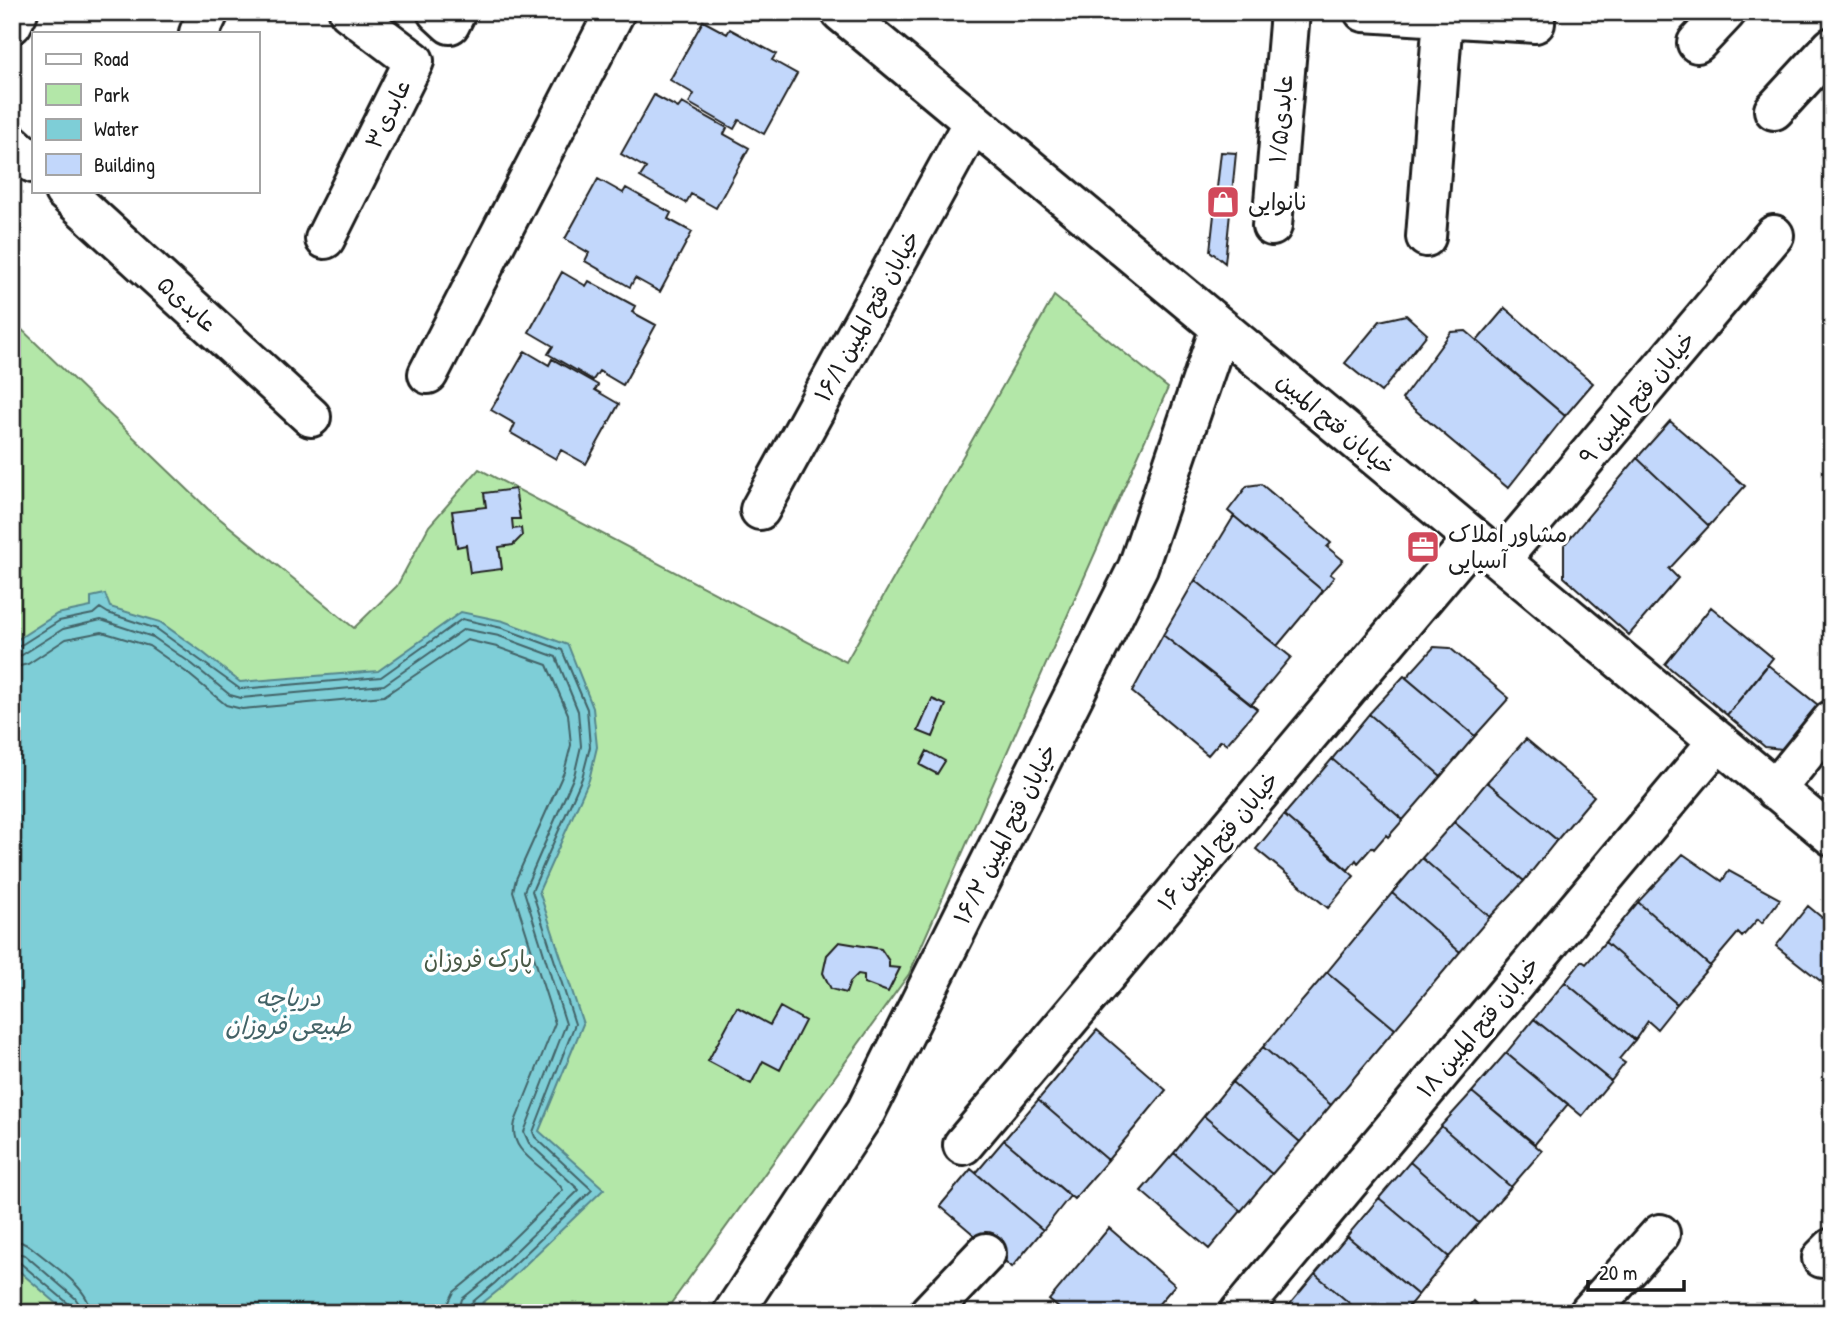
<svg xmlns="http://www.w3.org/2000/svg" width="1844" height="1325" font-family="'Patrick Hand','Playpen Sans Arabic',sans-serif">
<style>
.green{fill:#b3e7a8;stroke:#688262;stroke-width:2}
.water{fill:#7eced7;stroke:#57878c;stroke-width:2}
.lines{fill:none;stroke-linecap:round;stroke-linejoin:round}
.shore{stroke:#436367;stroke-width:2}
.building{fill:#c2d7fb;stroke:#1c1c1c;stroke-width:2}
.minor-casing{stroke:#1c1c1c;stroke-width:44}
.minor{stroke:#fff;stroke-width:38}
.labels{text-anchor:middle;stroke-width:7;stroke-linejoin:round;paint-order:stroke}
.street-label{font-size:23px;fill:#1c1c1c;stroke:#fff}
.poi-label{font-size:23px;fill:#1c1c1c;stroke:#fff;text-anchor:start}
.park-label{font-size:23px;fill:#495946;stroke:#fff}
.water-label{font-size:24px;font-style:italic;fill:#436367;stroke:#fff}
</style>
<rect width="100%" height="100%" fill="#fff"/>
<filter id="ink" filterUnits="userSpaceOnUse"><feTurbulence type="fractalNoise" baseFrequency=".0143" numOctaves="2"/><feDisplacementMap in="SourceGraphic" scale="14" xChannelSelector="R" yChannelSelector="G"/><feConvolveMatrix kernelMatrix="1 2 1 2 8 2 1 2 1" color-interpolation-filters="sRGB"/></filter>
<g filter="url(#ink)">
<path class="green" d="M1054,296L1168,388L909,974L664,1313H12V320L208,509L354,628L397,586L429,526L479,469L846,662Z"/>
<path class="water" d="M105,594L110,607L160,622L201,651L240,682L378,671L461,612L503,621L568,645L593,708L597,747L589,780L539,891L583,1024L539,1131L604,1189L500,1289L470,1313H68L12,1265V643L57,614L91,607V597Z"/>
<g class="lines">
<path class="shore" d="M12,648L18,647L59,621L93,614L100,608L108,613L157,629L240,689L381,677L462,619L502,628L562,650L587,709L590,747L582,778L532,891L575,1024L533,1132L535,1137L592,1190L495,1283L469,1305L467,1313
M12,657L22,655L63,629L101,620L153,637L192,664L230,695L241,698L384,685L464,629L499,636L556,657L578,711L581,746L574,776L524,891L566,1024L524,1132L529,1143L579,1190L489,1277L462,1299L458,1313
M12,668L28,664L66,639L102,632L149,646L186,672L226,705L242,709L384,696L467,640L497,647L547,665L568,714L571,745L564,772L516,879L513,891L555,1023L515,1122C507,1155 549,1167 563,1190L482,1269L454,1292L449,1302L447,1313
M12,1241L21,1242L31,1247C50,1263 90,1288 91,1313
M12,1252L25,1255L75,1298L80,1305L81,1313
M12,1261L19,1262L69,1304L72,1313"/>
</g>
<path class="building" d="M703,21L727,34L730,29L776,54L772,60L797,74L764,134L739,120L734,129L689,103L694,94L670,80Z
M654,95L678,108L682,103L727,128L724,134L749,148L716,208L691,194L686,203L640,177L646,168L621,154Z
M1221,152L1236,153L1225,263L1210,251Z
M598,179L623,193L626,188L671,213L668,219L692,232L660,292L635,278L630,287L585,261L589,253L565,239Z
M562,272L586,286L589,281L635,306L632,312L656,325L623,385L599,371L593,380L548,354L553,346L529,332Z
M1505,308L1593,383L1565,416L1477,341Z
M1406,315L1427,334L1381,392L1345,363L1380,321Z
M1466,331L1565,416L1508,488L1402,399L1451,332Z
M525,351L549,365L552,359L598,385L595,390L619,404L586,464L561,450L556,459L511,433L515,424L491,410Z
M1670,421L1745,486L1709,526L1637,458Z
M1637,458L1709,526L1669,569L1678,578L1629,635L1564,577V545Z
M1261,484L1331,543L1327,547L1343,560L1330,574L1334,577L1323,591L1228,511L1247,486Z
M515,489L520,519H512L513,529L521,528L522,536L513,545L499,547L502,569L470,573L466,545L457,547L452,511L486,507L484,493Z
M1234,516L1323,591L1277,646L1195,580Z
M1195,580L1291,657L1251,705L1163,635Z
M1711,607L1773,658L1727,715L1665,664Z
M1163,635L1257,709L1227,744L1221,740L1208,755L1132,692Z
M1434,647L1450,648L1509,698L1475,736L1406,678Z
M1768,665L1823,709L1790,750L1765,747L1727,715Z
M1404,676L1475,736L1441,776L1369,714Z
M932,699L946,705L933,737L918,731Z
M1369,714L1441,776L1403,820L1332,759Z
M1526,739L1594,796L1557,840L1487,782Z
M927,751L945,761L937,774L920,765Z
M1332,759L1403,820L1388,837L1386,835L1374,849L1372,847L1358,863L1356,860L1348,870L1284,815Z
M1487,782L1557,840L1524,881L1454,822Z
M1284,815L1354,876L1328,908L1256,849Z
M1454,822L1524,881L1490,917L1422,858Z
M1683,854L1722,881L1729,871L1780,899L1762,923L1758,919L1742,937L1738,933L1710,966L1638,902Z
M1422,858L1490,917L1460,952L1392,893Z
M1392,893L1460,952L1395,1029L1327,972Z
M1638,902L1710,966L1677,1004L1605,942Z
M1808,906L1832,926V990L1776,946Z
M839,942L881,949L889,961V967L900,968L888,992L864,983V975L858,974L850,982L846,993L831,989L823,973L827,955Z
M1605,942L1677,1004L1657,1029L1648,1021L1635,1040L1565,982L1582,961L1586,964Z
M1327,972L1395,1029L1331,1105L1263,1047Z
M1565,982L1635,1040L1619,1059L1625,1063L1611,1081L1534,1019Z
M737,1007L770,1025L780,1007L805,1021L780,1070L763,1061L751,1084L708,1061Z
M1534,1019L1611,1081L1582,1116L1506,1053Z
M1097,1030L1166,1090L1108,1160L1038,1100Z
M1263,1047L1331,1105L1300,1142L1232,1082Z
M1506,1053L1568,1104L1535,1144L1472,1092Z
M1232,1082L1300,1142L1272,1174L1204,1116Z
M1472,1092L1542,1151L1511,1187L1441,1126Z
M1038,1100L1108,1160L1074,1199L1004,1140Z
M1204,1116L1272,1174L1241,1211L1174,1153Z
M1441,1126L1511,1187L1479,1223L1410,1162Z
M1004,1140L1070,1196L1043,1230L976,1173Z
M1174,1153L1241,1211L1209,1249L1141,1191Z
M1410,1162L1479,1223L1449,1257L1379,1198Z
M971,1169L1043,1230L1012,1267L940,1206Z
M1379,1198L1449,1257L1418,1295L1347,1236Z
M1109,1228L1175,1285L1151,1313H1065L1049,1300Z
M1347,1236L1418,1295L1403,1313H1361L1315,1274Z
M1315,1274L1361,1313H1288L1285,1310Z
M1473,1301L1486,1313H1463Z"/>
<g class="lines">
<defs>
<path id="minor" d="M437,12L450,24L456,12
M841,12L1832,836
M1364,12L1535,23V12
M12,24L18,12
M199,33L209,12
M1697,43L1726,12
M1774,110L1832,47
M12,144L33,163
M64,191L311,417
M1272,226L1290,12
M1426,237L1443,17
M325,239L414,61L349,12
M428,374L615,12
M760,510L973,122
M1500,560L1774,235
M1775,790L1832,720
M963,1145L1474,538
M1822,1258L1832,1248
M733,1313L866,1111L1138,567L1220,328
M929,1313L986,1253
M1239,1313L1718,741
M1589,1313L1660,1234"/>
</defs>
<use href="#minor" class="minor-casing"/>
<use href="#minor" class="minor"/>
</g>
</g>
<defs>
<symbol id="shop-square" viewBox="-11 -11 22 22"><rect x="-9" y="-9" width="18" height="18" rx="4" fill="#d1495b" stroke="#fff"/><path d="M-5-2.5h2.3a2.7 3.5 0 0 1 5.4 0H5L5.5 6h-11ZM-1.5-2.5h3a1.5 2.3 0 0 0-3 0Z" fill="#fff"/></symbol>
<symbol id="office-square" viewBox="-11 -11 22 22"><rect x="-9" y="-9" width="18" height="18" rx="4" fill="#d1495b" stroke="#fff"/><path d="M-6-3h4V-5.5h4V-3h4V5H-6ZM-1-4.5V-3h2v-1.5ZM-6 0V1H6V0Z" fill="#fff"/></symbol>
</defs>
<g fill-rule="evenodd">
<use href="#shop-square" x="1204" y="183" width="38" height="38"/>
<use href="#office-square" x="1404" y="528" width="38" height="38"/>
</g>
<g class="labels">
<g class="street-label">
<text transform="translate(388 114) rotate(-64)" y="8">عابدی۳</text>
<text transform="translate(1281 119) rotate(-85)" y="8">عابدی۱/۵</text>
<text transform="translate(187 304) rotate(42)" y="8">عابدی۵</text>
<text transform="translate(867 316) rotate(-61)" y="8">خیابان فتح المبین ۱۶/۱</text>
<text transform="translate(1637 398) rotate(-50)" y="8">خیابان فتح المبین ۹</text>
<text transform="translate(1336 424) rotate(40)" y="8">خیابان فتح المبین</text>
<text transform="translate(1005 834) rotate(-63)" y="8">خیابان فتح المبین ۱۶/۲</text>
<text transform="translate(1218 841) rotate(-50)" y="8">خیابان فتح المبین ۱۶</text>
<text transform="translate(1478 1027) rotate(-50)" y="8">خیابان فتح المبین ۱۸</text>
</g>
<g class="poi-label">
<text x="1248" y="210">نانوایی</text>
<text x="1448" y="542">مشاور املاک<tspan x="1448" dy="26">آسیایی</tspan></text>
</g>
<g class="park-label">
<text x="478" y="967">پارک فروزان</text>
</g>
<g class="water-label">
<text x="288" y="1006">دریاچه<tspan x="288" dy="28">طبیعی فروزان</tspan></text>
</g>
</g>
<rect width="1844" height="1325" fill="none" stroke="#fff" stroke-width="42"/>
<rect x="21" y="21" width="1802" height="1283" fill="none" stroke="#1c1c1c" stroke-width="2.5" filter="url(#ink)"/>
<rect x="32" y="32" width="228" height="161" fill="#ffffff" stroke="#a4a4a4" stroke-width="2"/>
<rect x="46" y="54" width="35" height="10" fill="#ffffff" stroke="#a4a4a4" stroke-width="2"/>
<text x="94" y="66" font-size="21" fill="#1c1c1c">Road</text>
<rect x="46" y="84" width="35" height="21" fill="#b3e7a8" stroke="#a4a4a4" stroke-width="2"/>
<text x="94" y="102" font-size="21" fill="#1c1c1c">Park</text>
<rect x="46" y="119" width="35" height="21" fill="#7eced7" stroke="#a4a4a4" stroke-width="2"/>
<text x="94" y="136" font-size="21" fill="#1c1c1c">Water</text>
<rect x="46" y="154" width="35" height="21" fill="#c2d7fb" stroke="#a4a4a4" stroke-width="2"/>
<text x="94" y="172" font-size="21" fill="#1c1c1c">Building</text>
<path d="M1588 1280v10h96v-10" fill="none" stroke="#1c1c1c" stroke-width="3.5"/>
<text x="1599" y="1280" font-size="21" fill="#1c1c1c" stroke="#ffffff" stroke-width="5" paint-order="stroke">20 m</text>
</svg>
